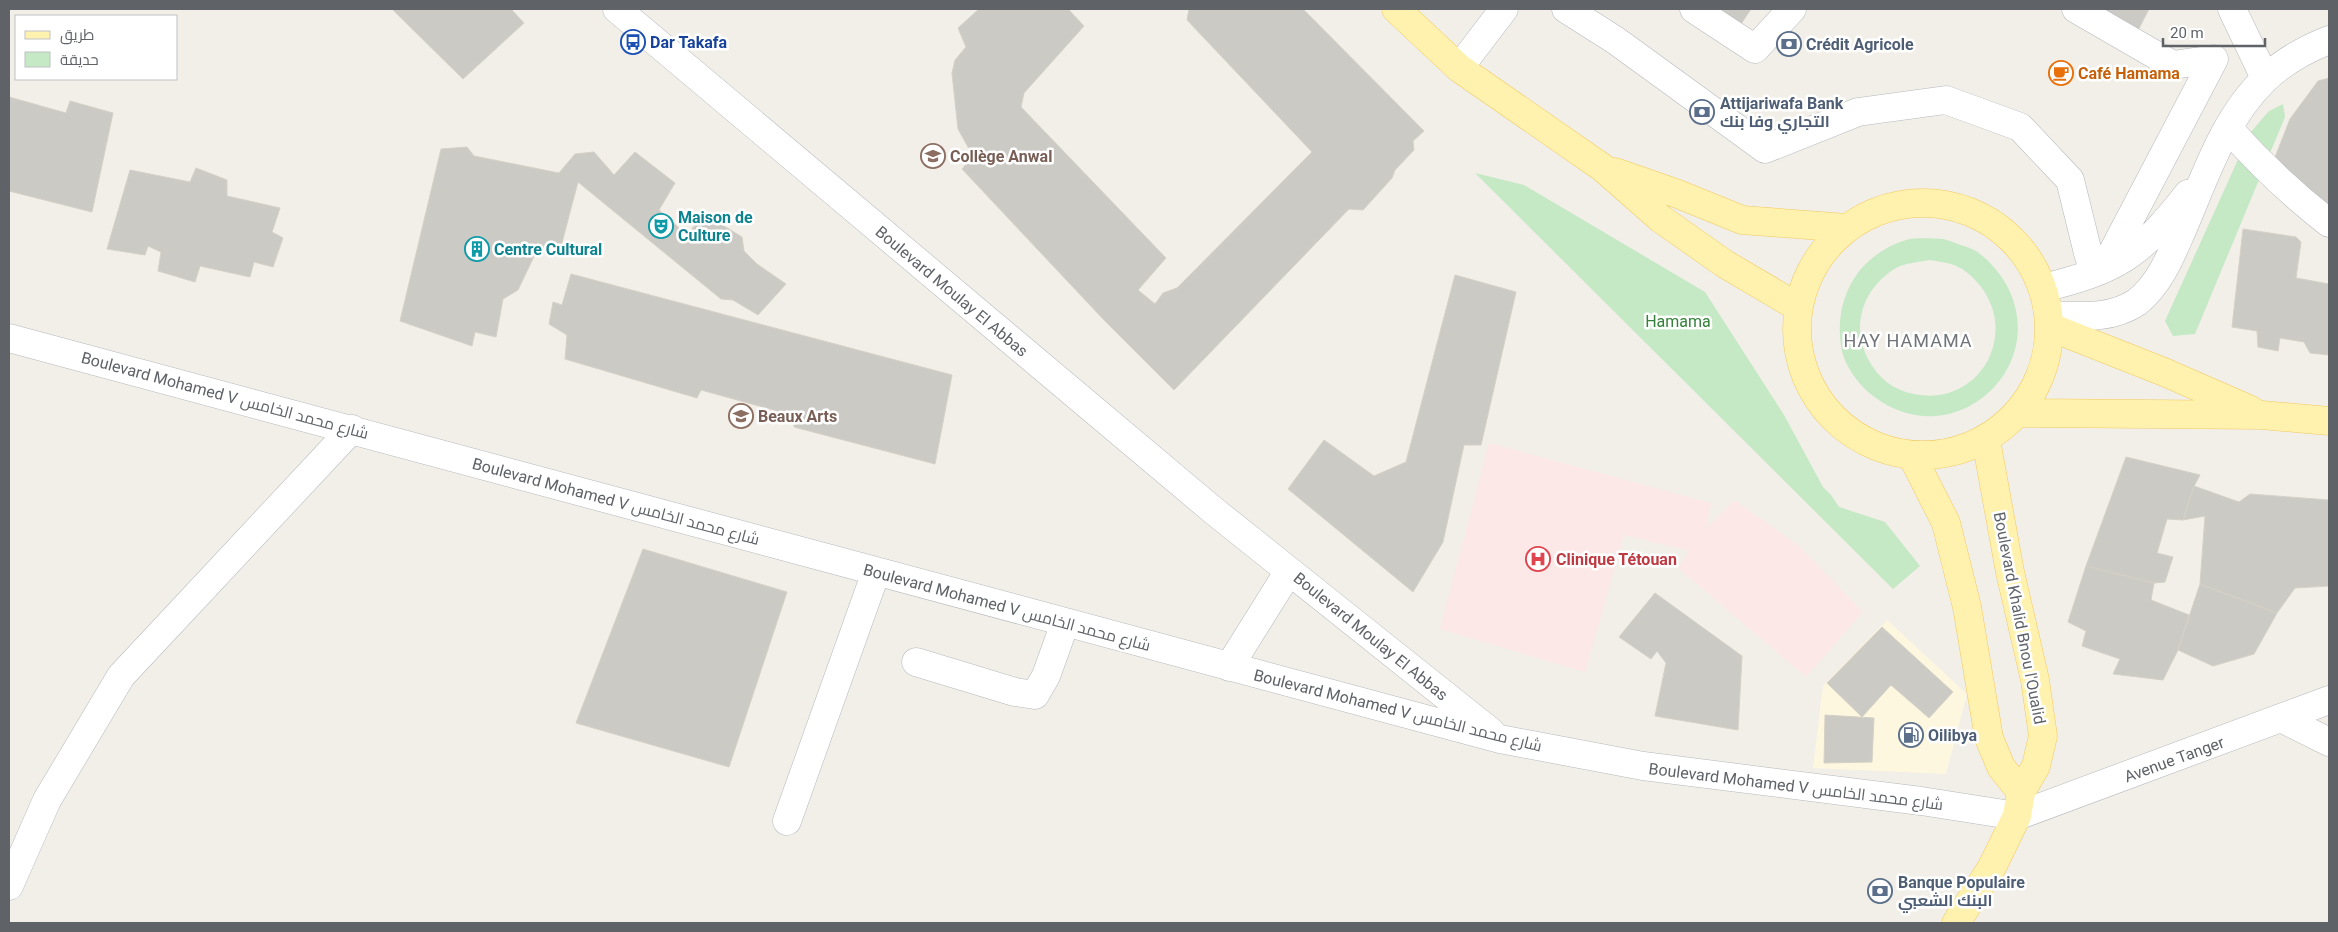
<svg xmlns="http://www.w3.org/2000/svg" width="2338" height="932" font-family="Roboto,Cairo,sans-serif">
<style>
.commercial{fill:#fef7e0}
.medical{fill:#fce8e6}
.green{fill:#c5e8c5;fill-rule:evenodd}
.building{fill:#cccac5;stroke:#d6d1c6}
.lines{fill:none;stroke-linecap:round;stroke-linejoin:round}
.minor-casing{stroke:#b5b8bc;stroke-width:29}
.major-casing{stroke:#f2c960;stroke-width:29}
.minor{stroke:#fff;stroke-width:28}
.major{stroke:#fff2af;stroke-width:28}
.labels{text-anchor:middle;stroke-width:5;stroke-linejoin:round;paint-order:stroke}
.transit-label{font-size:16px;font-weight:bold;fill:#164399;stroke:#fff;text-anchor:start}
.service-label{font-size:16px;font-weight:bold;fill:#4e5e75;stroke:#fff;text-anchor:start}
.food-label{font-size:16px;font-weight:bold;fill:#c56008;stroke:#fff;text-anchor:start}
.education-label{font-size:16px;font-weight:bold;fill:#785e54;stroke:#fff;text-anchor:start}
.culture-label{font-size:16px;font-weight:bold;fill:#0d838f;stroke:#fff;text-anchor:start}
.street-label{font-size:16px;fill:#5f6368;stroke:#fff}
.park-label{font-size:16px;fill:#348238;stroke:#fff}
.health-label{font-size:16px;font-weight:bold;fill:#be3a42;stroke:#fff;text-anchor:start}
.neighbourhood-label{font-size:18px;letter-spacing:1px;fill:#70757a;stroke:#fff}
</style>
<rect width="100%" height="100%" fill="#f1efe8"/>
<path class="commercial" d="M1887,620L1967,694L1946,774L1813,768L1823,686Z"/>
<path class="medical" d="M1489,443L1711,503L1706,529L1734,500L1798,545L1863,612L1806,677L1678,568L1689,551L1624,535L1585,672L1440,629Z"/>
<path class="green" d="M2283,104L2285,117L2195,334L2173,336L2165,321L2250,133L2269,111Z
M1475,173L1524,185L1705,292L1784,415L1823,487L1831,495L1839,507L1885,522L1920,566L1893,589Z
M1944,239C1954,243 1966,246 1976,251C1988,259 1999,272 2006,284C2052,367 1954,455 1876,398C1859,386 1844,366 1841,346C1834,298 1858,255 1906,240C1917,237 1932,239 1944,239ZM1929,260C1936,261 1944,262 1951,264C1961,267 1970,274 1976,281C2022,330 1981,408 1914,394C1893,390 1878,378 1868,359C1850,325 1864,287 1896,268C1905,263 1919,262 1929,260Z"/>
<path class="building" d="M392,9H511L524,23L463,79Z
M979,9H1068L1084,26L1024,93L1021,107L1166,258L1138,290L1155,304L1163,293L1177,288L1312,152L1187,20L1189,9H1303L1424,131L1413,141L1414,150L1395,170L1392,178L1363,210L1349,209L1174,390L1103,319L962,169L973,156L958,129L952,73L955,60L966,47L958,28Z
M1721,9H1751L1741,24Z
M2099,9H2149L2135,36Z
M2329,78V217L2270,170L2290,119L2318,81Z
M9,97L66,113L70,101L113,113L92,212L9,191Z
M467,147L474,156L559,173L575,154L594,152L614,175L635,152L675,183L659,210L687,235L704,214L742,237L744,251L757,264L786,284L758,315L733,300L721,299L578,182L559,254L539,246L518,290L503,299L496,337L475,332L472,346L400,321L441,149Z
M196,168L227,180V196L280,208L272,232L283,238L273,267L254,262L250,277L200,266L195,282L158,271L161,252L148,246L145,255L107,249L130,170L190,182Z
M2243,229L2296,237L2301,242L2296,278L2329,284V355L2310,353L2304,342L2280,338L2278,351L2258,347L2257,331L2232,327Z
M571,274L952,375L935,464L794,427L795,416L701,390L697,398L565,359L567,335L549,324L553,302L562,305Z
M1455,275L1516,292L1481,445H1464L1443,542L1413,592L1288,489L1324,440L1374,476L1406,462Z
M2126,457L2200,475L2194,486L2183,520L2167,519L2157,553L2173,557L2165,582L2154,583L2086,566Z
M2194,486L2239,502L2250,494L2329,500V586L2295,588L2277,613L2200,584L2205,516L2183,520Z
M643,549L787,592L729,767L576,723Z
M2086,566L2154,583L2151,600L2189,615L2178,650L2163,680L2113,674L2120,659L2082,646L2086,631L2068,622Z
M2200,584L2277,613L2254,654L2213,666L2178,650Z
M1655,593L1742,656L1738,730L1655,716L1666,663L1657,651L1651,659L1619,637Z
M1882,627L1953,692L1929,718L1891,685L1862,717L1827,683Z
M1825,715L1874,718L1872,762L1824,763Z"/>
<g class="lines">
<defs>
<path id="minor" d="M617,9L1214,511L1491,732
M1566,9L1615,40L1765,149L1858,112L1946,100L2020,127L2070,180L2089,257L2108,261L2214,59L2173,65L2076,9
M1694,9L1755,49L1792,9
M2232,9L2265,78
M1459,68L1504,9
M2229,129C2260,164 2292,194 2329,223
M2043,288C2118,270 2141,254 2188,194
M2049,315C2079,316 2111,320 2137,302C2158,286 2170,258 2180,235C2203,183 2222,120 2265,79C2283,62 2306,49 2329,40
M9,338L1500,739L1643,766L1921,801L2017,816L2329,700
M916,662L1015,692L1035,695L1046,676L1065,623
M1229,667L1289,571
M2283,719L2329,742
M787,821L876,572
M9,886L47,800L121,676L352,429"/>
<path id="major" d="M1396,9L1459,68L1603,168L1661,219L1725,264L1798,307
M1615,172L1678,194L1742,220L1847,228
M1797 329a126 126 0 1 1 252 0a126 126 0 1 1-252 0Z
M2050,327L2164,372L2251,410
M2019,413L2262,415L2329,421
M1912,456L1946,523L1967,607L1989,738L2001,767L2021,792
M1956,923L1992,867L2017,816L2021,792L2036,766L2043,736L2035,680L2010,572L1986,440"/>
</defs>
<use href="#minor" class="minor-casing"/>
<use href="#major" class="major-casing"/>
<use href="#minor" class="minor"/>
<use href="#major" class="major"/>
</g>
<defs>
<symbol id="bus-ring" viewBox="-11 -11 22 22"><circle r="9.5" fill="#fff" stroke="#1a4fb4" stroke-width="1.5"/><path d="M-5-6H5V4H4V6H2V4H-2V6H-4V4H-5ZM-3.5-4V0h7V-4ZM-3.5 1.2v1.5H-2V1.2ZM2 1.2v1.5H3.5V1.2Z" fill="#1a4fb4"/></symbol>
<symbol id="bank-ring" viewBox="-11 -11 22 22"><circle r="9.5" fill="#fff" stroke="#5c6f8a" stroke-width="1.5"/><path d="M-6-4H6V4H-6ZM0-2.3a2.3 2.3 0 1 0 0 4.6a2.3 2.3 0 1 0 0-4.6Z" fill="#5c6f8a"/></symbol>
<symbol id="cafe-ring" viewBox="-11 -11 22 22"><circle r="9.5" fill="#fff" stroke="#e8710a" stroke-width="1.5"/><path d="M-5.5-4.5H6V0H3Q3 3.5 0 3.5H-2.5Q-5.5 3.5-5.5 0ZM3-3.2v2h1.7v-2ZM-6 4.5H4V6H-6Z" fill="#e8710a"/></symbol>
<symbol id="school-ring" viewBox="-11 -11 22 22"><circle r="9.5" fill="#fff" stroke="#8d6e63" stroke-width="1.5"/><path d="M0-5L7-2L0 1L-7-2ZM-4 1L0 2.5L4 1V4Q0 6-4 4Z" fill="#8d6e63"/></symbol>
<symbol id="theatre-ring" viewBox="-11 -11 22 22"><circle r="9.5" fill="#fff" stroke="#0f9aa8" stroke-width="1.5"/><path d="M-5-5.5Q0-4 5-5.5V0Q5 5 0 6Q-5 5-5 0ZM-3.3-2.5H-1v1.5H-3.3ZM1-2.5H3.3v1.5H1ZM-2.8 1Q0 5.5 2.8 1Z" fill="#0f9aa8"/></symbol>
<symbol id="building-ring" viewBox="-11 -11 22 22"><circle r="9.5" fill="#fff" stroke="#0f9aa8" stroke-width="1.5"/><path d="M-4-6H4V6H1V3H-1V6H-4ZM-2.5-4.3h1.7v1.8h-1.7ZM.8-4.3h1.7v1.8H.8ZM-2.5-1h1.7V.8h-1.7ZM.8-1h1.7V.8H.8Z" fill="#0f9aa8"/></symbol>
<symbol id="hospital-ring" viewBox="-11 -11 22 22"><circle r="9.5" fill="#fff" stroke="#e0444e" stroke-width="1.5"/><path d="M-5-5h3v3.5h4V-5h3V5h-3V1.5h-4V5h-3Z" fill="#e0444e"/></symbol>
<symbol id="fuel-ring" viewBox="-11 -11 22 22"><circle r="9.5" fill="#fff" stroke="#5c6f8a" stroke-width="1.5"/><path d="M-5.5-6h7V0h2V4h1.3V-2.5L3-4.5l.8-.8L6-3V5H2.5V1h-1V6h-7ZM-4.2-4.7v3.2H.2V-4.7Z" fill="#5c6f8a"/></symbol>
</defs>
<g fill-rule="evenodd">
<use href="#bus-ring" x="619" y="28" width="28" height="28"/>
<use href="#bank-ring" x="1775" y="30" width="28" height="28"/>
<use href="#cafe-ring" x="2047" y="59" width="28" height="28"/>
<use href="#bank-ring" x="1688" y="98" width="28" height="28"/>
<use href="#school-ring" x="919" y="142" width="28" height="28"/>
<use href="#theatre-ring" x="647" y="212" width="28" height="28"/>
<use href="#building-ring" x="463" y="235" width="28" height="28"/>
<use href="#school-ring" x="727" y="402" width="28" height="28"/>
<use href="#hospital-ring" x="1524" y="545" width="28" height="28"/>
<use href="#fuel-ring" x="1897" y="721" width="28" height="28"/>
<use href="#bank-ring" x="1866" y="877" width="28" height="28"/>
</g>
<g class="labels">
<g class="transit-label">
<text x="650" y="48">Dar Takafa</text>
</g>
<g class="service-label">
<text x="1806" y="50">Crédit Agricole</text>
<text x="1720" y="109">Attijariwafa Bank<tspan x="1720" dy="18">التجاري وفا بنك</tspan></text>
<text x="1928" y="741">Oilibya</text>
<text x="1898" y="888">Banque Populaire<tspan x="1898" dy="18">البنك الشعبي</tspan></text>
</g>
<g class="food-label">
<text x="2078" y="79">Café Hamama</text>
</g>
<g class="education-label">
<text x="950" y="162">Collège Anwal</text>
<text x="758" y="422">Beaux Arts</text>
</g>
<g class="culture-label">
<text x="678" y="223">Maison de<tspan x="678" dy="18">Culture</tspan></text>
<text x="494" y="255">Centre Cultural</text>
</g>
<g class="street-label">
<text transform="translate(952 291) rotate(40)" y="6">Boulevard Moulay El Abbas</text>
<text transform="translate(225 395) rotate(15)" y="6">Boulevard Mohamed V شارع محمد الخامس</text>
<text transform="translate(616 501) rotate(15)" y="6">Boulevard Mohamed V شارع محمد الخامس</text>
<text transform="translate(1007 607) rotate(15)" y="6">Boulevard Mohamed V شارع محمد الخامس</text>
<text transform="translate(2020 618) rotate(79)" y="6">Boulevard Khalid Bnou l'Oualid</text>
<text transform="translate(1371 636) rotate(39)" y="6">Boulevard Moulay El Abbas</text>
<text transform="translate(1398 710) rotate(14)" y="6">Boulevard Mohamed V شارع محمد الخامس</text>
<text transform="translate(2174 759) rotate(-20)" y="6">Avenue Tanger</text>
<text transform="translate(1796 786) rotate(7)" y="6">Boulevard Mohamed V شارع محمد الخامس</text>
</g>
<g class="park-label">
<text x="1678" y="327">Hamama</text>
</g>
<g class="health-label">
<text x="1556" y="565">Clinique Tétouan</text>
</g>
<g class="neighbourhood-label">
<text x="1908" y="347">HAY HAMAMA</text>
</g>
</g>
<rect width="2338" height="932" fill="none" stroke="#5f6368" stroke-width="20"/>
<rect x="15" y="15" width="162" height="65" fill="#ffffff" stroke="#bfc1c3"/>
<rect x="25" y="31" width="25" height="8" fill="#fff2af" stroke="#bfc1c3"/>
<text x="60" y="40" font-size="15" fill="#5f6368">طريق</text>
<rect x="25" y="52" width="25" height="15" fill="#c5e8c5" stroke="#bfc1c3"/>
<text x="60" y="65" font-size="15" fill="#5f6368">حديقة</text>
<path d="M2163 38v8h102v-8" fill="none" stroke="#5f6368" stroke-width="2.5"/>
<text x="2170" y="38" font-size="15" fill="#5f6368" stroke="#ffffff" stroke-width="4" paint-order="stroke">20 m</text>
</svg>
